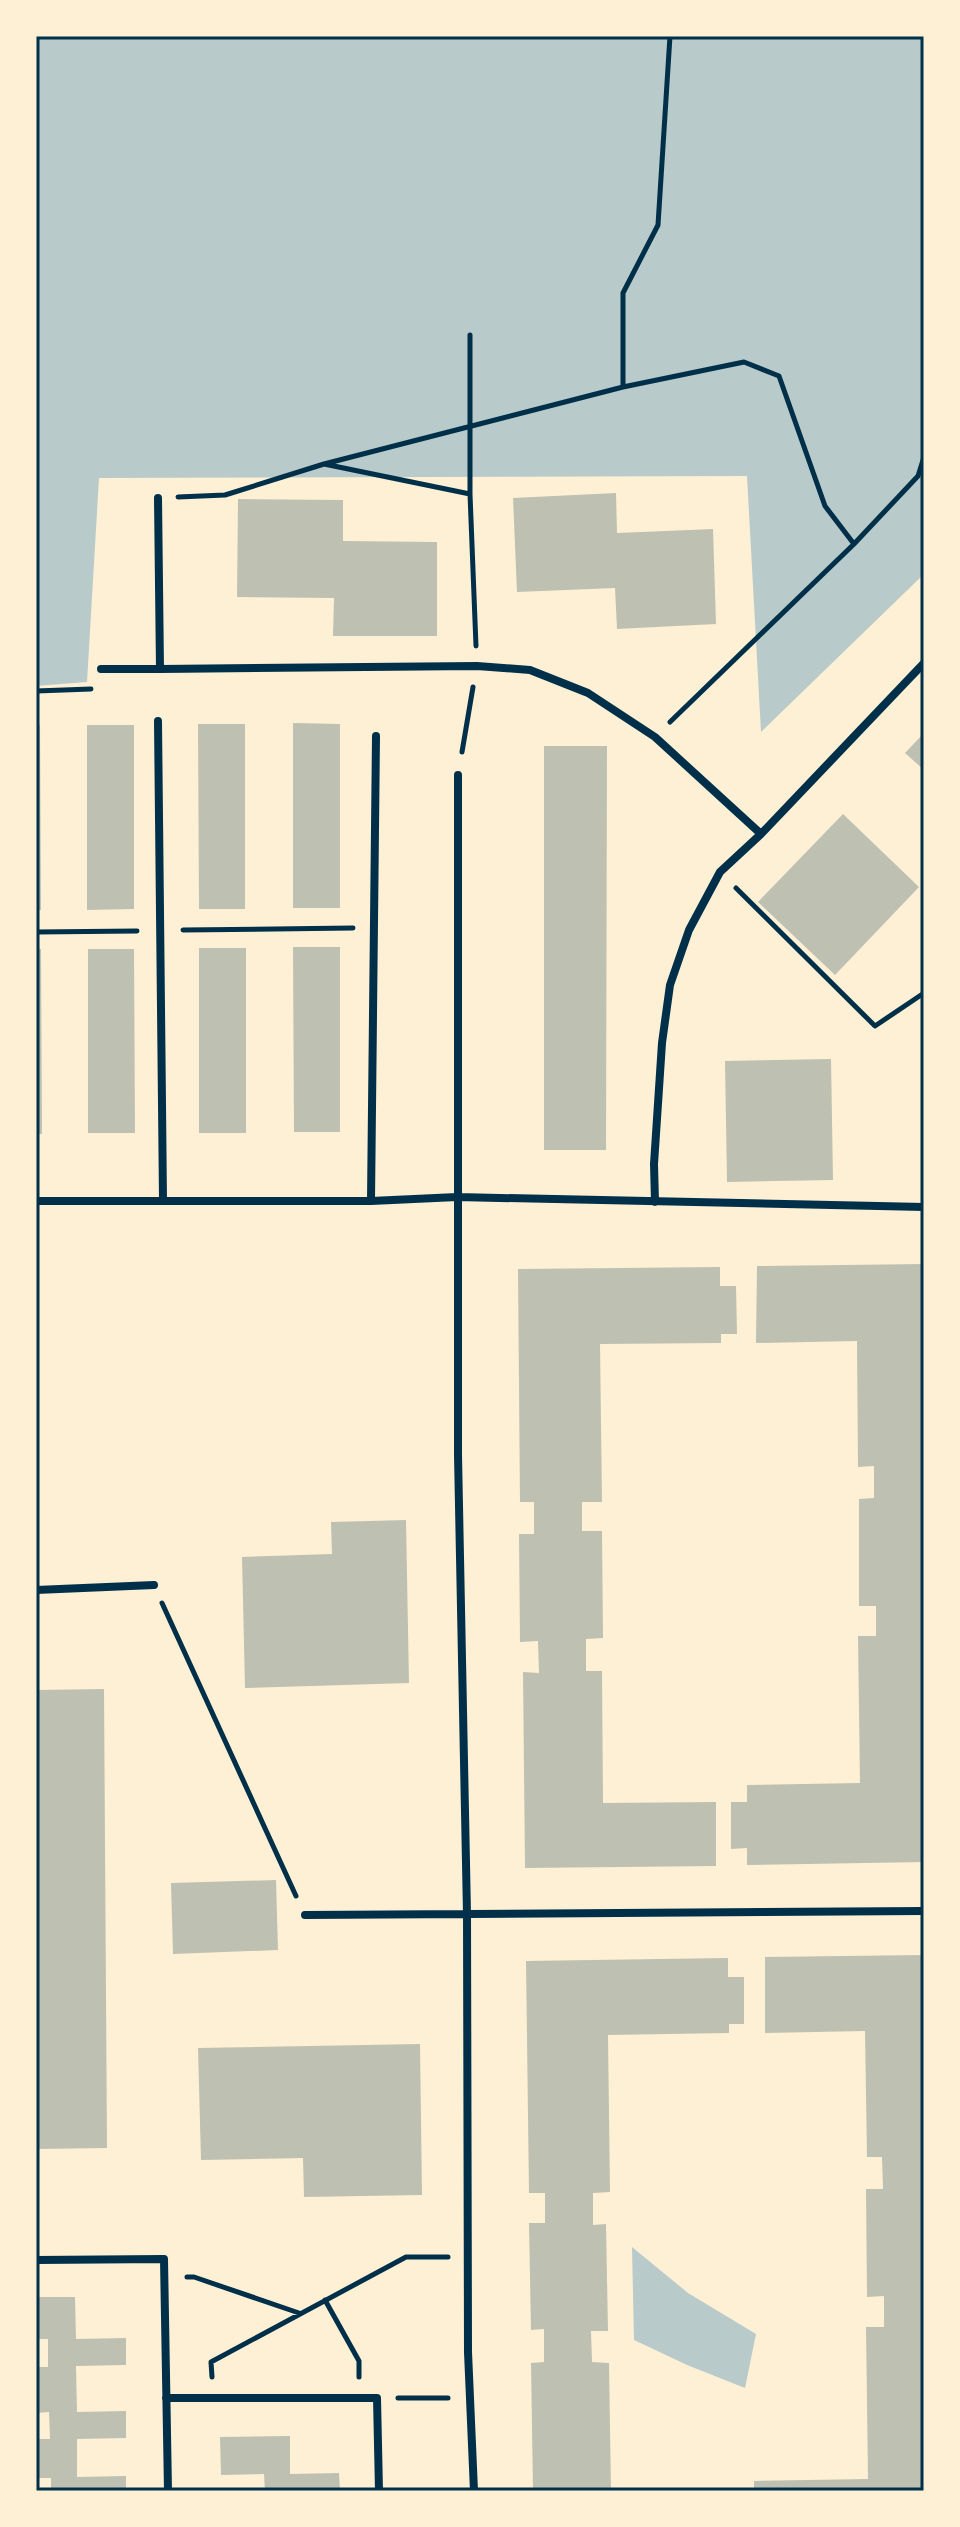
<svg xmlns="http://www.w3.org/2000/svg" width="960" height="2527" font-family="Lora,serif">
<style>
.green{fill:#b9caca}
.building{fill:#bec0b2}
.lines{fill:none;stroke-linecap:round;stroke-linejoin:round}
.path{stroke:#003049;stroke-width:5}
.minor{stroke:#003049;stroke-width:8}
.neatline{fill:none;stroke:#003049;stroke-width:3}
</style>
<rect width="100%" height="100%" fill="#fdf0d5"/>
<path class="green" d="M36,36H924V574L761,732L747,476L99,478L87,682L36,686Z
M632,2247L688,2293L756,2334L745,2388L687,2365L634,2340Z"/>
<path class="building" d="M616,493L617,533L713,529L716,624L617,629L615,588L517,592L513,498Z
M238,499L343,500V541L437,542V636H333L334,598L237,597Z
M293,723L340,724V908H293Z
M198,724H245V909H199Z
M36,725H40L41,910H36Z
M87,725H134V909L87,910Z
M924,733V770L905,753Z
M544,746H607L606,1150H544Z
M843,814L919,887L835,975L758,902Z
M293,947H340V1132H294Z
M199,948H246V1133H199Z
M36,949H41L42,1134H36Z
M88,949H134L135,1133H88Z
M831,1059L833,1180L727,1182L725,1061Z
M924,1264V1466H922V1497H924V1862L747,1865V1848L731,1849V1802H747V1785L860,1783L858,1636H876V1606H859V1499L874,1498V1466L858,1467L857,1341L756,1343L757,1266Z
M720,1267V1286H736L737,1334H721V1343L600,1344L602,1502H582V1531H602L603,1638L586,1639V1671H602L603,1803L716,1802V1866L525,1868L523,1672L539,1673L538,1641L520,1642L519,1534H534V1502H520L518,1269Z
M406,1520L409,1683L245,1688L242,1557L332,1554L331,1522Z
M104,1689L107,2148L36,2149V1690Z
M276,1880L278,1950L173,1954L171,1883Z
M924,1955V2491H754V2481L868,2479L866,2327H884V2296L867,2297L866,2189H883L882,2157H867L865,2031L765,2033V1957Z
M728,1958V1977H744V2024H729V2033L608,2035L610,2192L593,2193V2225L606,2224L608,2331H591L592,2362L609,2363L611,2491H533L531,2363L544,2362V2329L531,2330L529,2223H545V2193H529L526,1961Z
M420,2044L422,2195L304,2197L303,2158L201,2160L198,2048Z
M36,2297H75L76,2339L126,2338V2365L76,2366L77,2412L126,2411V2438L77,2439V2477L126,2476V2491H51V2478H36V2439H50L49,2412L36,2413V2367H48V2339H36Z
M290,2436V2474L339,2473L340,2491H265L264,2474L221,2475L220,2437Z"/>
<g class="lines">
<path class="path" d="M470,335V494L476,646
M623,387V293L658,225L670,36
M470,494L324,464L623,387L744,362L779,376L825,506L854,544L918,476L924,457
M178,497L225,495L324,464
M36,691L91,689
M670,722L854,544
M462,752L473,687
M736,888L875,1026L924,993
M183,930L353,928
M36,932L137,931
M162,1603L296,1896
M187,2277H194L299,2313
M325,2300L359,2361V2377
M212,2377L211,2362L406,2257H448
M398,2398H448"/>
<path class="minor" d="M158,498L160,669L477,666L530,670L588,693L655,737L761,834
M101,669H160
M158,721L163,1200
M458,775V1455L467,1914L468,2352L474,2491
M36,1201H371L457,1197L924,1207
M371,1201L376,736
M655,1202L654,1164L662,1043L670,985L689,930L720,872L761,834L924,663
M36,1590L154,1585
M305,1915L924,1911
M36,2260L164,2259L168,2491
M166,2398H377L379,2491"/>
</g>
<rect width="960" height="2527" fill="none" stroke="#fdf0d5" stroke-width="76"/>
<rect x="38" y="38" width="884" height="2451" class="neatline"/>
</svg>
